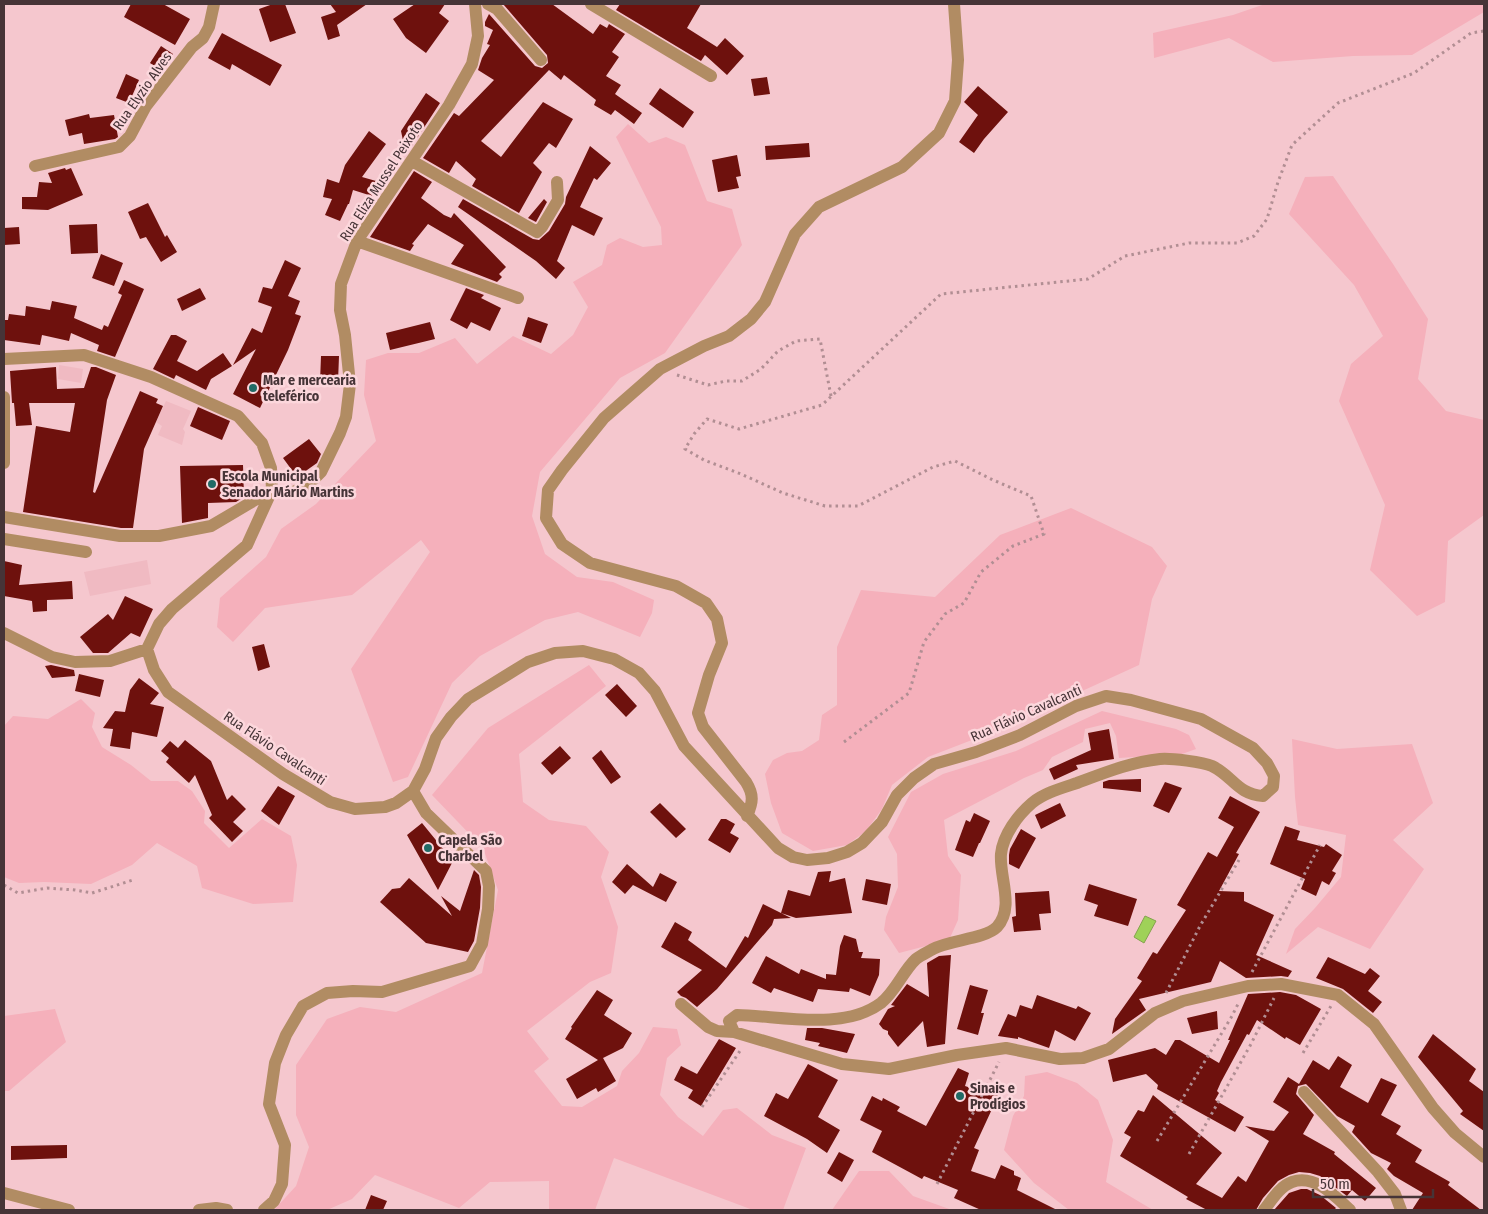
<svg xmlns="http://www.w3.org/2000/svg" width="1488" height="1214" font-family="'Fira Sans Condensed',sans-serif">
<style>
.built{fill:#f0bac2}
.green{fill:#f5b0bb}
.water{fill:#9fd158;stroke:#84a24e}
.building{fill:#6e110d}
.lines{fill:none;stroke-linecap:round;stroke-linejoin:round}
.path{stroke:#b18e93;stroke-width:3;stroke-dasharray:2.5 4;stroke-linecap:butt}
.minor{stroke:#b18c63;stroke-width:12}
.poi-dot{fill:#216b66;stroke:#fcd7dc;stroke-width:2}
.labels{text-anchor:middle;stroke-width:5;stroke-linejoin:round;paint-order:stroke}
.street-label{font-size:14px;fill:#463437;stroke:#fcd7dc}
.poi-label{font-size:14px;font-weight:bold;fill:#463437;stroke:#fcd7dc;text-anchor:start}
</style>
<rect width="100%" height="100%" fill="#f5c7ce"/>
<path class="built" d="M59,365L83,369L81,383L58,379Z
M166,401L191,411L183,429L185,432L182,445L158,435L162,426L156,422Z
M147,560L151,584L90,596L84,572Z"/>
<path class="green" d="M1265,4H1484V12L1412,55L1353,56L1273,62L1229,38L1154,58L1153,33L1233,15Z
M628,124L649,143L666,137L685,145L707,201L732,209L742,245L665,353L620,378L540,472L532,516L545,554L577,577L613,582L654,600L652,613L640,637L578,612L545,620L480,656L452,683L408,777L393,782L351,669L430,552L421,540L352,595L265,608L233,642L217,627L220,598L266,557L281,529L316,504L376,441L364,395L366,360L388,353H419L455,338L477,364L513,336L551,354L573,335L588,307L573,282L602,265L607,245L620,238L643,247L662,245L661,227L616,137Z
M1333,176L1393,264L1428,319L1418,379L1446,411L1484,420V515L1448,541L1445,602L1417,616L1370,570L1385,505L1339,401L1351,364L1383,336L1354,285L1289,214L1305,177Z
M1071,508L1152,547L1167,566L1152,599L1139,665L990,733L928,757L892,785L882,809L866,831L847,845L813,851L782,833L771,803L765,774L773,760L787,753L802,751L819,740L822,715L837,705V647L861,590L935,597L1000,535Z
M589,665L606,686L519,754L523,802L549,820L586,826L609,852L601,877L618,927L611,973L590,982L527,1031L549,1059L534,1071L562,1106L582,1107L617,1086L622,1071L639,1053L653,1027L677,1029L681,1045L667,1058L660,1095L678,1117L703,1136L723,1110L737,1108L772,1135L806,1148L783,1210H753L614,1158L595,1210H549V1181L490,1182L459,1208L375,1175L352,1199L327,1210H274L296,1186L309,1147L296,1115V1065L327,1019L360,1007L396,1012L482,973L498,890L483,848L432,795L488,728Z
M81,699L95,713L92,727L102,747L131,765L151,781H178L192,791L205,811L204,823L229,848L262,819L291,836L297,865L293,902L253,904L202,888L197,866L157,843L132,865L91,884L44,882L19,883L4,877V726L13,716L48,719Z
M1102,711L1176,729L1189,735L1196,749L1182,754L1119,758L1116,736L1110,723L1085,729L1083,742L1052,757L1043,770L1024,778L944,820L948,856L961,875L958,920L949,940L899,953L884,930L886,917L898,887L897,854L888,837L911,792L943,774L1016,751Z
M1292,739L1337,749L1412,744L1433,803L1393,840L1424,869L1370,949L1318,927L1286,954L1295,929L1315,908L1341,877L1346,835L1298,825L1295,797Z
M55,1009L66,1042L9,1091H4V1016Z
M1047,1072L1077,1083L1098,1100L1113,1140L1106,1182L1153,1210H1069L1034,1183L1004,1150L1013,1116L1024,1096L1025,1076Z
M859,1171H889L913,1196L952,1210H832Z"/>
<path class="water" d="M1145,916L1156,921L1144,943L1134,937Z"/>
<path class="building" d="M131,4H163L190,19L175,45L124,17Z
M273,4H285L296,33L270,42L259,9Z
M330,4H367L337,25L340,36L328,40L321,17L336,12Z
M415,4H445L439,13L449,21L426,53L406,38L393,19Z
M503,4H552L593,34L600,24L607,28L609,24L625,34L612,52L619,57L606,76L621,85L615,94L642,113L634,124L615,110L611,115L594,105L596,100L564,75L561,80L549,70L481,141L501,157L543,102L573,119L556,148L549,143L533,163L542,172L519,213L472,186L476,179L456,161L449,173L423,158L454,113L459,116L494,80L478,70L482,58L490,45L487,44L493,30L485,26V22L489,14L535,66L542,68L548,63L547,55Z
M620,4H701L687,28L717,47L725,38L744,56L727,75L705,55L701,61L616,10Z
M222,33L282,65L270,86L232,64L230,70L208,58Z
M161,46L173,54L162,71L150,63Z
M126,74L139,80L129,103L116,98Z
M767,77L770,94L754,96L751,79Z
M978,86L1008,112L984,139L974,153L959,142L978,115L964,102Z
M660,88L694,112L683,128L649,104Z
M426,93L440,103L406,155L401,131Z
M89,114L90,118L114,115L118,137L115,139L84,144L82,133L69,136L65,120Z
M369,131L386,144L362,177L376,181L372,196L353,190L349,204H348L340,221L325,215L332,199L323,197L327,179L339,183L345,165Z
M809,143L810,157L766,160L765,146Z
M590,146L611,163L597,180L594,178L580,207L603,218L594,236L572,225L557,261L565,268L556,279L536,261L458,207L463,199L533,239L539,240L549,231L565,204L566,197Z
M737,155L741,176L736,177L739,188L718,192L712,160Z
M65,168L66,170L71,168L83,195L48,210L22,209V197H37L39,182L52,183L48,173Z
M414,171L432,182L421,198L444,215L451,218L454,213L506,267L499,274L502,277L497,282L451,264L464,245L428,224L412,244L414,245L410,251L370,237Z
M544,199L547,202L536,222L528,218Z
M148,203L165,237L167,235L177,252L161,262L146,237L140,239L128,212Z
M97,224L98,253L71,254L69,225Z
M19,227L20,244L4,245V228Z
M101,254L123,263L114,286L92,278Z
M285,260L301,268L288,296L300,301L295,314L301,316L288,350L260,408L233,394L256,349L233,365L252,328L262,333L272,307L258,302L263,287L272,289Z
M124,280L144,289L115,357L97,351L99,345L71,333L69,341L42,335L40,345L4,340V320H8L9,314L25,316L26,306L50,310L52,301L77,306L74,318L102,330L104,325L108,327L122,295L118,293Z
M200,288L206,299L182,311L177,299Z
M466,288L484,295L481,298L501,308L490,331L471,322L467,329L450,320Z
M528,317L548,324L541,343L522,336Z
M430,322L435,339L390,350L386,333Z
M171,335H176L187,341L177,361L197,371L223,353L232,366L211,379L206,390L176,375L174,379L153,369Z
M321,356H339L338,382H320Z
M56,367L57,389L84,388L91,367H96L116,375L107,400L93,492L95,493L140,391L158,399L156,403L163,406L144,449L133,528H121L23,512L36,426L70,432L75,403H29L32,425L16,426L14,403H12L10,371Z
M198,407L230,421L222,440L190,426Z
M309,439L321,454L317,463L300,475L294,473L283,458Z
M243,465L244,497L236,502L208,503V518L182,523L180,466Z
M4,561L22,565L19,585L72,581L73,599L47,600V611L33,612L32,601L4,596Z
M125,596L153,609L140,637L131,633L108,653H93L80,637L108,614L113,620Z
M264,644L270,667L258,671L252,647Z
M51,665L74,670L75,676L52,678L45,666Z
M79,674L104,680L100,697L75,691Z
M139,678L159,693L150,704L164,707L157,737L132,732L130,749L110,746L113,729L103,728L115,711L125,712L130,690Z
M617,684L637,706L626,717L605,695Z
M1109,729L1114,759L1076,765L1078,769L1054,780L1049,769L1091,750L1088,733Z
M185,740L211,761L227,800L232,795L246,809L233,822L243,831L232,842L209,818L212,815L195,775L189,783L166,762L169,758L161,751L170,741L178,748Z
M560,746L571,758L552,775L541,763Z
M601,750L621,777L611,784L592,758Z
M1141,779V792L1103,788V782L1109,780Z
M1165,782L1182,788L1169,813L1153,806Z
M278,786L295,796L279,825L261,811Z
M1230,796L1260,812L1236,853L1239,854L1219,891L1244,892V901L1274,915L1256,955L1292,971L1288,977L1281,976L1246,978L1220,961L1211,982L1139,999L1146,1010L1112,1034L1115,1019L1142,981L1137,978L1153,952L1157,954L1186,910L1177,905L1208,852L1217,857L1234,827L1218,818Z
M660,803L686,829L676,838L650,812Z
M1060,803L1066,816L1041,829L1035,815Z
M974,813L990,821L980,843H979L973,857L955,850L966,820L970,822Z
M721,819H726L735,824L730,833L739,838L730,853L708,840Z
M422,823L453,861L438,890L407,835Z
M1285,826L1300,831L1297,840L1324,847L1326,844L1342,855L1332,871L1336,873L1329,885L1322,881L1316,896L1301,889L1305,879L1270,864Z
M1021,829L1036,838L1019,869L1009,864V855L1010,849Z
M627,864L653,887L660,873L677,882L666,902L633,885L625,894L612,882Z
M474,870L479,875L481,887L480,908L474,941L468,952L426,943L380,902L392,889L400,888L409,878L452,916L441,896L460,911Z
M831,871L829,882L845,878L852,913L796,918L781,913L788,890L810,896L818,872Z
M866,879L891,884L887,905L862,900Z
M1089,884L1137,899L1128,926L1094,916L1098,905L1084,900Z
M1049,891L1051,913L1039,914L1041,930L1014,932L1012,917L1016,916L1015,893Z
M763,904L791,918L774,919L772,925L717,989L697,1007L686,998L681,996L677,992L702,970L661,947L675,922L692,932L688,940L726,968L745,936L748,938Z
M844,935L856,939L859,952H863L861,958L880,959L879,975L870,996L845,986L850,988L849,992L818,989L813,1002L774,988L771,993L752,983L766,956L799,974L801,969L826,979V974L836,975L840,946Z
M951,955L945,1044L927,1047L923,1021L898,1047L888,1034V1031L883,1029L879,1024L888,1009L895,1006L891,1005L907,984L929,997L927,963L939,956Z
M1328,957L1365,974L1370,968L1380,976L1368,991L1382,1002L1373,1013L1343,989L1316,978Z
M970,985L988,990L981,1013H984L978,1035L957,1029Z
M597,990L613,1000L604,1015L632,1033L623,1048L603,1058L616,1081L598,1092L596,1088L577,1099L566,1079L598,1060L565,1039L572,1028L571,1027Z
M1280,992L1296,995L1321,1009L1300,1045L1286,1037L1285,1039L1257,1020L1249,1035L1247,1034L1221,1082L1217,1091L1219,1093L1215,1100L1244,1117L1235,1132L1157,1089L1158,1085L1146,1074L1113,1082L1108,1060L1155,1048L1166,1055L1175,1040H1180L1219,1063L1230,1040H1228L1248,994Z
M1037,995L1076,1009L1078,1006L1091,1013L1075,1041L1055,1030L1049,1048L1018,1037V1039L998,1036L1008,1014L1016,1017L1020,1005L1032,1009Z
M1217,1011L1218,1029L1192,1034L1187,1018Z
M807,1028H822L855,1034L847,1053L818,1046L820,1043L805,1040Z
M1433,1034L1476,1069L1469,1081L1484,1092V1131L1460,1114L1463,1111L1418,1057Z
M719,1039L736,1048L701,1106L688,1098L693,1090L674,1080L681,1066L697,1074Z
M1338,1056L1352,1065L1340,1087L1368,1103L1381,1078L1397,1085L1381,1115L1401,1126L1396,1134L1422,1150L1415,1162L1450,1182L1448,1185L1481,1210H1412L1423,1193L1394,1176L1387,1169L1391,1163L1371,1153L1352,1132L1355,1126L1337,1116L1306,1084L1298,1086L1296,1094L1314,1115L1303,1134L1335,1152L1334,1154L1376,1188L1365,1201L1352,1190L1347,1196L1320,1176L1310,1173L1299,1172L1289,1175L1278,1181L1263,1198L1256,1210H1207L1186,1199L1188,1197L1120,1156L1131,1137L1124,1133L1138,1110L1144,1112L1153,1095L1222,1153L1196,1184L1222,1198L1238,1176L1246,1182L1269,1141L1245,1126L1274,1131L1289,1112L1273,1102L1288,1077L1299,1084L1313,1060L1329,1070Z
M808,1064L838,1080L818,1117L840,1130L827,1153L807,1139L764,1116L776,1093L788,1099Z
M958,1068L969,1073L965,1086L974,1089L976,1083L999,1094L974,1148L979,1150L971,1171L995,1179L1001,1165L1014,1171V1175L1021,1178L1017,1190L1057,1210H981L954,1198L958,1190L924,1176L922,1179L872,1152L882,1131L860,1120L872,1096L882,1101L883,1098L900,1107L897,1111L926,1126Z
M67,1145V1158L11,1160V1146Z
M839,1152L854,1160L842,1182L827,1173Z
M1301,1189H1307L1320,1195L1336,1208L1334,1210H1274L1289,1193Z
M371,1195L387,1201L383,1210H365Z"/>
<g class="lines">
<path class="path" d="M677,375L708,385L726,381H742L761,369L778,351L796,341L820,339L831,396
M844,742L909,693L924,642L945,614L964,603L981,572L1013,546L1044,534L1031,496L993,480L955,461L933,467L858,506H825L783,493L741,474L704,460L685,449L694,434L707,419L739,429L822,405L941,294L1088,279L1125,256L1189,243H1237L1254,236L1267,219L1278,182L1292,145L1338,103L1414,73L1471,33L1484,31
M4,885L18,893L47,888L75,890L92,893L133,880
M1252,972L1320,845
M1166,993L1200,926L1239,860
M1303,1053L1331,1006
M702,1107L742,1048
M1157,1141L1232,1016L1239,1002
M1189,1154L1251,1044L1274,998
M937,1184L999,1062"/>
<path class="minor" d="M488,4L497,9L541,60
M591,4L711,76
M412,161L537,232L542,227L558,200L557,182
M35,166L119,147L130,136L146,106L192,47L203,38L209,27L214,4
M357,241L518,298
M4,359L84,355L151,377L238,416L262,443L271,468L272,490L247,545L172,609L159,624L147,649L154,670L168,692L283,774L330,802L355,809L385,807L396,803L413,791L425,769L436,738L451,717L468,699L528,662L555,653L583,651L614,659L639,673L655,691L684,746L778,848L793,857L807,860L828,858L847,852L862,843L882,822L897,795L914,778L934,764L976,752L1020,735L1076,706L1106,696L1131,700L1201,719L1253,748L1267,763L1274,776L1273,787L1263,796C1237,794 1233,776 1212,766C1203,762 1171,758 1160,759C1131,762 1104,773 1077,783C1062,788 1044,793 1032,803C1018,815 1003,835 1001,854C999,877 1015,907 997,927C985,939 949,940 933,949C928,952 921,955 916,959C903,971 896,991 881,1003C844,1031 781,1016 737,1015L729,1021L734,1032L842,1064L889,1069L957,1055L1006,1048L1060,1059L1083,1058L1109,1049L1155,1013L1183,1001L1248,986L1281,984L1338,995L1374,1024L1433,1108L1455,1133L1484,1157
M4,397V463
M272,490L291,493L307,486L321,472L340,433L346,417L350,384L345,335L340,310L341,284L357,241L449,105L472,64L478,36L475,4
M4,517L120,536H159L211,526L272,490
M4,539L86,552
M4,633L52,657L75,662L110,661L147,649
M747,816C753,802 754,795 746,782L703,727L698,713L709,675L722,643L717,619L706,603L676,586L590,563L562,544L546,518L548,490L562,470L604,418L660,369L704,346L729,336L751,319L765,302L795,234L819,207L902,167L939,133L955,101L958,60L954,4
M681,1004L708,1027L717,1031L734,1032
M1304,1092L1378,1172L1395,1194L1401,1210
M4,1193L69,1210
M199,1210L216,1208L227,1210
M264,1210L274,1201L282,1184L285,1145L269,1104L275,1063L286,1035L303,1006L327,993L353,991L382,992L470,966L482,944L488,909L489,886L486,871L426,813L413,791
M1264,1210C1271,1201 1280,1186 1292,1182C1315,1174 1335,1196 1350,1210"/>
</g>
<g class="poi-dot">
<circle cx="253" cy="388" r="5"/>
<circle cx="212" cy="484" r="5"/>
<circle cx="428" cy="848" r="5"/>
<circle cx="960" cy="1096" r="5"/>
</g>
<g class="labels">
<g class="street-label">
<text transform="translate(142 91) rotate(-55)" y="5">Rua Elyzio Alves</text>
<text transform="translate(381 181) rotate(-57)" y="5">Rua Eliza Mussel Peixoto</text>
<text transform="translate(1026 713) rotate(-24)" y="5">Rua Flávio Cavalcanti</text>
<text transform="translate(275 748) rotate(34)" y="5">Rua Flávio Cavalcanti</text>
</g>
<g class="poi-label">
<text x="263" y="385">Mar e mercearia<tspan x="263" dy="16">teleférico</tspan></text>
<text x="222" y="481">Escola Municipal<tspan x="222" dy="16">Senador Mário Martins</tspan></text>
<text x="438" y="845">Capela São<tspan x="438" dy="16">Charbel</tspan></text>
<text x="970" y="1093">Sinais e<tspan x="970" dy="16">Prodígios</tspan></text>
</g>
</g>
<rect width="1488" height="1214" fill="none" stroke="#463437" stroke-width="10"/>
<path d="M1313 1189v8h120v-8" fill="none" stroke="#463437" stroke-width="2.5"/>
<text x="1320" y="1189" font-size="15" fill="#463437" stroke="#fcd7dc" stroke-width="4" paint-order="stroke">50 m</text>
</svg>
